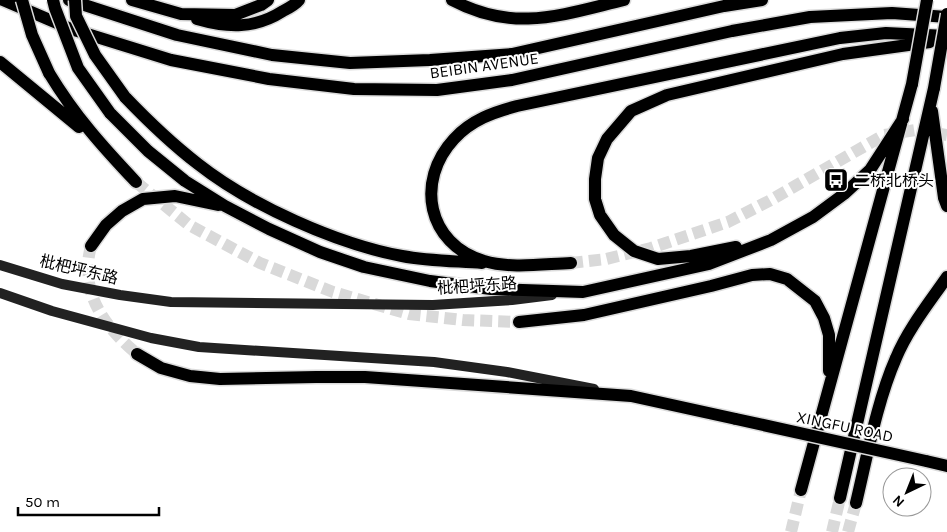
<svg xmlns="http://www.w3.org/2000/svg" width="947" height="532" font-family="Karla,'Noto Sans SC',sans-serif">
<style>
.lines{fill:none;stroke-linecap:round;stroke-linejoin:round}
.primary-tunnel{stroke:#d9d9d9;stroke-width:12;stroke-dasharray:12 6;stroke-linecap:butt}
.primary-casing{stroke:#dbdbdb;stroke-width:15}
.secondary{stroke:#222;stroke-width:10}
.primary{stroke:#000;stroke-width:12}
.primary-bridge-casing{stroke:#dbdbdb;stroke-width:15;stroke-linecap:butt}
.primary-bridge{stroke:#000;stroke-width:12}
.labels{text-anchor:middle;stroke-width:4;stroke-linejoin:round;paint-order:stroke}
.street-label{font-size:16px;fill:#000;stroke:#fff}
.poi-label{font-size:16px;fill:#000;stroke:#fff;text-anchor:start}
</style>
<rect width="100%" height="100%" fill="#fff"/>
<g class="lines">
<path class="primary-tunnel" d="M136,182L189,225L260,263L333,292L409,314L463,320L519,322
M91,246C79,292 103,325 137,354
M571,263L606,259L651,248L728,222L769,201L884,135L916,130L947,135
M791,532L801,490
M832,532L840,498
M848,532L856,503"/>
<defs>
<path id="primary" d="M3,0L71,29L171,60L269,79L354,89L437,90L512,80L732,31L810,17L892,13L947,17
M69,0L177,35L272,55L350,63L430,60L512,54L724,6L762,0
M132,0L181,14L235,15L261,5L268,0
M452,0C514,33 561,15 624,0
M197,19C228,28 255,29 283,11C289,8 295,5 299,0
M0,62L79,127
M49,73C75,116 102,146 136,182
M125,97C148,121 172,144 198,164C250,205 337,244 402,256C428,261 455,261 482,263
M932,111L944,198L947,206
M110,113L148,151L185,181L225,206L269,229L320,252L364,267L430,281L491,289L583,292L709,264L771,240L813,217L844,194L870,170L903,119
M91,246L106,225L122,211L143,199L175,196L218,205
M736,247L691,256L658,259L634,251L614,235L600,215L595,199V179L598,158L607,139L631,111L667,95L843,54L930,42
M571,263C543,264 511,269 484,261C427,244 415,181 454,139C471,120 494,112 517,106L840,38L886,33L947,36
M519,322L584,315L711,286L752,275L770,274L787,279L815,301L824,318L829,335V371
M137,354L161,368L190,376L220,379L316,377H365L631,396L736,419
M926,461L947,466
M801,490L912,84
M840,498L934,88
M856,503C867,457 877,401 896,358C908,329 929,303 947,277"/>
</defs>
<use href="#primary" class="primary-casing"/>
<path class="secondary" d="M0,265L62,284L120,295L171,302L433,305L512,300L552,295
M0,293L52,311L151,338L199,347L434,362L507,372L594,389"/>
<use href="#primary" class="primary"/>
<defs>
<path id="primary-bridge" d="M22,0L32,35L49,73
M53,0L55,8L78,68L110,113
M75,0L76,16L95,55L125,97
M912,84L927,0
M934,88L947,14
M736,419L926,461"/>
</defs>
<use href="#primary-bridge" class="primary-bridge-casing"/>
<use href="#primary-bridge" class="primary-bridge"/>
</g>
<defs>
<symbol id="bus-square" viewBox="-11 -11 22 22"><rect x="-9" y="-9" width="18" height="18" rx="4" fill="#000" stroke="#fff"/><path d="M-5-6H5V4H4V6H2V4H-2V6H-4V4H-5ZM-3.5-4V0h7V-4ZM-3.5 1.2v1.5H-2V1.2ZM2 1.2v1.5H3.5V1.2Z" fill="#fff"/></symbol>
</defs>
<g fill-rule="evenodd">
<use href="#bus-square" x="822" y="166" width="28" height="28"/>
</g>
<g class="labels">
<g class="street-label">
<text transform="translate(484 65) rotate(-8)" y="6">BEIBIN AVENUE</text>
<text transform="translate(79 269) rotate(13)" y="6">枇杷坪东路</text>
<text transform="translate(477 285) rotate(-4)" y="6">枇杷坪东路</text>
<text transform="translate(845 426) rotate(12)" y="6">XINGFU ROAD</text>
</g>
<g class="poi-label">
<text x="854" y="186">二桥北桥头</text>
</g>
</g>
<g transform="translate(907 492) rotate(223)"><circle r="24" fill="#ffffff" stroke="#999999"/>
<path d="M0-4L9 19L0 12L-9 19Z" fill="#000000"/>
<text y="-8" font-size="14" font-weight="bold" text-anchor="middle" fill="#000000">N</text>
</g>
<path d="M18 507v8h141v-8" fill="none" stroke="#000000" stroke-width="2.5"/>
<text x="25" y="507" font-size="15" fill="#000000" stroke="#ffffff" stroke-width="4" paint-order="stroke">50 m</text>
</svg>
